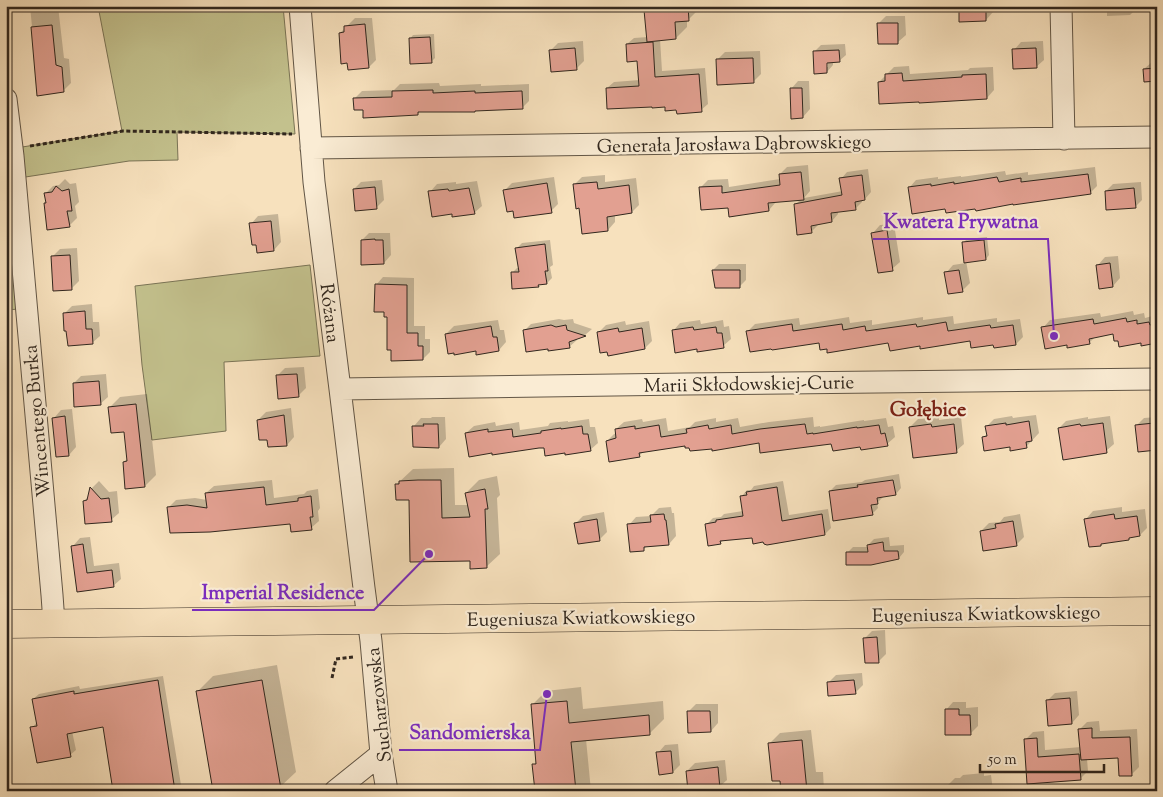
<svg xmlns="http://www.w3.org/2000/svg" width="1163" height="797" font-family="'Sorts Mill Goudy',serif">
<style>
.green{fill:#c3c18d;stroke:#7a7456}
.shadow{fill:#0003;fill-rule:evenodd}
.building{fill:#e2a091;stroke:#31271e}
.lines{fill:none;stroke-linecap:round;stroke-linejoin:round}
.minor-casing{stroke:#625646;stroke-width:23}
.major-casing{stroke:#31271e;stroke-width:29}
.path{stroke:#31271e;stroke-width:3;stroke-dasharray:4 2.5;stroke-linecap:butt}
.minor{stroke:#faecd4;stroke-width:21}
.major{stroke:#f7e1bd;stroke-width:28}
.labels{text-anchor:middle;stroke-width:4.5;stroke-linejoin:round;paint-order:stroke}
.street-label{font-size:19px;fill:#31271e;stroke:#faecd4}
.neighbourhood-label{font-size:20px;font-weight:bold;fill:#7a1f14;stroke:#faecd4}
.leader{fill:none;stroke:#7b2cbf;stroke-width:2}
.callout-dot{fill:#7b2cbf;stroke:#faecd4;stroke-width:2}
.callout-label{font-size:20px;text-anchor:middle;font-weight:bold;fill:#7b2cbf;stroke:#faecd4;stroke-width:4.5;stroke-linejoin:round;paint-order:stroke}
</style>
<rect width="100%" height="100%" fill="#f7e1bd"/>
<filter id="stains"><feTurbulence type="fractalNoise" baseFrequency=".004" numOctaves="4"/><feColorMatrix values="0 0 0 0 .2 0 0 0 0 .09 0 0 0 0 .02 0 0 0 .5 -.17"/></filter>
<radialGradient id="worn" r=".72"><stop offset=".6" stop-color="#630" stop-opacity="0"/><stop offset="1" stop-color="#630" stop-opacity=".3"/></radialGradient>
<path class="green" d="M98,6H283L295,134L177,132L178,160L129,161L19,178L16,148L122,131Z
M6,157L19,309L6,310Z
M310,265L320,356L224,362L226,431L152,440L142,365L135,286Z"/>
<path class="shadow" d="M30,6H58L64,58L69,59L71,83L63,91L36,68Z
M650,6H700V8L688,20H687V27L676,38L660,39L662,71L705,68L708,104L701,110L678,109L607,88L614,82L640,80L638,60L627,44L634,38L648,37L646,10Z
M964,6H993V12L986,20L960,11Z
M1015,6H1037L1035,8L1015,9Z
M1107,6H1137V8L1130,15L1107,16Z
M886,16H905L906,35L898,42L878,24Z
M355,18H372L376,60L369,67L348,62L340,33Z
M434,34L435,58L431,62L410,39L413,35Z
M583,41L584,61L576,69L551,50L558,43Z
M1043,41L1044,60L1036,67L1014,50L1021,42Z
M845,44L846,55L839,61L833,62V65L827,72L814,52L821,45ZM828,57V67H826Z
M760,51L761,74L753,82L717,60L725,52Z
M1157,61V80L1144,69L1152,62Z
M909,66L910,74L968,70L970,68L993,67L994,90L987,98L879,82L894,67Z
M798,81H809L810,109L803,117L791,89Z
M439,83L440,86L481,84V86L529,84V101L522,108L420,111L418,114L364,109L355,98L362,91L394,90L400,84Z
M808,165L810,191L804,198L843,191L841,179L847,172L868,169L871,192L865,199H862V202L856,208L838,211V214L832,221L818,223V225L811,232L795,205L801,199L776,201V202L769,210L729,207L701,187L708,180L728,179L729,187L780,179V174L787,167Z
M1095,167L1097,186L1090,193L976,207L946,208L909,188L916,180L938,177V179L961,176V177L1005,171L1006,175L1028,172V175Z
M605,175V182L636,178L639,205L632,212L615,214V222L608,230L580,207L574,185L582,177Z
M554,177L558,204L551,211L514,209L505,190L512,183Z
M65,179L70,184L76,183L79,202L75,206L77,218L69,226L45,203L47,201L46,193L53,186L59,185Z
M382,180L384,200L376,208L354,189L361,182Z
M477,181L482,206L474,213H453L430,192L437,184L456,182V184Z
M1141,182L1142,200L1135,207L1106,191L1113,184Z
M278,214L281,242L274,250L251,224L258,216Z
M894,224L900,262L892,269L873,233L880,225Z
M369,233H390L391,255L384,263L362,240Z
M987,237L989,255L986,259L966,261L970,283L962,291L946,273L953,265L966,263L964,242L967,239Z
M550,240L553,265L550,267L552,278L547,283L540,284L538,286L512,273L517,268H519L517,248L522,243Z
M77,248L79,281L72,288L52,257L60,249Z
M1118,256L1120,278L1113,286L1098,265L1105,257Z
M719,264H746V280L740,286L713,270Z
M383,277L414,278V326H425V339H430V352L423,359L388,315L376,285Z
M92,304L93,322H99L100,336L92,343L64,314L72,306Z
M1133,311L1134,315L1144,313L1145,318L1156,315L1157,342H1142L1114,332L1096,336L1089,343L1068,344L1043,328L1050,320L1100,313L1101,317Z
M953,316L954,324L997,318V322L1020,319L1023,337L1016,344H994L971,340L921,345L889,342L828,348L820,341L748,331L755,324L799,318L800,325L849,317L850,323L872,320V325L923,317V320Z
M559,319L564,320L573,319L574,323L592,329L585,335L576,338L577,340L569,347L524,331L531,324Z
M498,320L500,330H504L506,342L499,350H477L446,334L454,326Z
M700,320L701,324L723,320L724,327L729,326L731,339L723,346L698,348L673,331L680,323Z
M625,321L626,325L649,321L652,341L645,348L599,332L606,325Z
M304,367L306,388L298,396L277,376L285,368Z
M106,374L108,397L100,404L74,383L81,376Z
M147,394L156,475L145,486L124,462L128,458L125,430L109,408L120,397Z
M291,408L294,437L287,445L268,438L258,420L266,412Z
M72,409L76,447L69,455L54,418L61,410Z
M1036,415L1039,433L1026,447L983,438L988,433L987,426L994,419L1012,416L1013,418Z
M1110,416L1114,444L1106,451L1059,428L1066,421L1088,417V419Z
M432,417H445L446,439L439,447L414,426L421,418H431Z
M813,417L814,427L820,426V427L864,420V421L886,418L888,427L893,426L895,437L887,444L861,445L832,443L760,442L690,446L686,445L644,451L639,456L607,441L614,434L617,433L616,429L624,422L642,419L643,422L666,418L668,431L690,427L695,422L716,418V422L738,418L740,427L769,422Z
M939,417V420L961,417L964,444L956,451L910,427L918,419Z
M1157,417V449L1136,426L1144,418Z
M589,419L590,427H595L598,443L590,450L566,452L545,446L466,433L474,426L495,422L496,426L519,422L520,430L548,426L550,423L568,421V422Z
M454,468L455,505H469L466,493L479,480L497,476L500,495L497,498L500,554L486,567L471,560L396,485L413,469Z
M899,474L901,488L896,494L883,497L877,503L878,508L872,514L830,491L836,485L862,482L865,480Z
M272,480L274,498L304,494L307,491L318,489L320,508L318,511L319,521L311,528L291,522L168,508L176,500L195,498L207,500L206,493L214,486Z
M99,481L109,492L117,491L119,513L111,520L84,501L89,496L92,488Z
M783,481L789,515L828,509L831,528L825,534L764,541L753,537L724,540L720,543L706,525L713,518L721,517L724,514L743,511L741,497L747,490H751L754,486Z
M6,502H8V515L6,516Z
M671,507L672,513H674L676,536L669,544L647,546L643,550L629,525L636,517L651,516L659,508Z
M1122,507V512L1145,509L1147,528L1140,535L1131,536L1129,539L1103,542L1101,544L1086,519L1093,511Z
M604,512L607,532L599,540L576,523L583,516Z
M1020,514L1024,537L1017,544L981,531L989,523L1000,522L1004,517Z
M90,537L94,566L119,563L121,579L113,586L78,590L73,546L80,538Z
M889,537L890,546L904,545V552L899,558L847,553L853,547H868V545L874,539Z
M885,630L886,654L878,662L865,638L872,631Z
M277,665L296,772L280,787L198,691L213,676Z
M862,673L863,685L855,693L828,683L836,675Z
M163,676L182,791H115L104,725L72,731L76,750L70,755L32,728L37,722L33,699L39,694L79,686L80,689Z
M581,687L583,709L663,701L664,719L650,733L586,739L591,791H536L534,765L537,761L532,705L546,691Z
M1077,691L1079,715L1072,723L1047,701L1055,693Z
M953,702H966V708L978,707V726L970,734L946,710Z
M696,704H718V723L711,731L688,712Z
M6,714H8V729L6,731Z
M1099,721L1100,731L1137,729L1139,767L1132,774L1119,756L1087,759L1088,771L1080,779L1028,783L1026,739L1033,732L1044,731L1045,750L1081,747L1079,730L1087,722Z
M811,730L816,772H823L824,791H782L781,779L769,744L780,733Z
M678,744L680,765L673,772L658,753L665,745Z
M725,760L727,780L719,787L687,771L695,763Z
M984,773V776L991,775L993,791H947V786L955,778H960L963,775Z"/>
<path class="building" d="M654,6H688L689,21L675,22L676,39L647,42L644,10L654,9Z
M986,9V21L959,22V10Z
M877,23H898V44H878Z
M365,24L369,68L348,70L347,63L341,64L339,33L344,32V26Z
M52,25L56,65L62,67L64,92L37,96L31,27Z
M430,37L432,63L410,64L409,38Z
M653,42L655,77L699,74L702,112L677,114L676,110L665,111V107L652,108V107L607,109L606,88L639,86L637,61L627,62L626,44Z
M575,48L577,70L551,72L549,50Z
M1036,48L1037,68L1013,69L1012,49Z
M839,50L840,62L827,63V73L814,74L813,51Z
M753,58L754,83L717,85L716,59Z
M1157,68V81L1144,82L1143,69Z
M902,73L903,81L962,77V75L986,74L987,99L919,103V102L879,104L878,82L885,81V74Z
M790,88H802L803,118L791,119Z
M433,90V93L475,91V93L522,91L523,109L475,111V112H418V115L363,118V110H354L353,98L392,97V91Z
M801,172L804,200L768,203L769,211L729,217L728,208L701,210L699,187L722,186V193L780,185L779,174Z
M1088,174L1091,194L1013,205V204L976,211L975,209L946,213L945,209L912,214L908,187L931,184V186L954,182V184L997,177L999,182L1021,178V182Z
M862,175L865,200L855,202L856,210L831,213L832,222L811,226L812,233L797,235L794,204L842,195L839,178Z
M597,182L598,189L629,185L632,213L607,217L608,231L582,234L579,208L576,209L573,184Z
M547,183L552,213L514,218L513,211L507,212L503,190Z
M56,186L62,191L69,189L72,211H67L70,227L47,230L44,203H46L44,193L52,192Z
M375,187L377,209L355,211L353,189Z
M469,188L475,214L452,217V214L432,217L428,191L448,189L449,191Z
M1134,188L1136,208L1106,210L1105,191Z
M271,221L274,251L257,253L256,245H252L249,223Z
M887,230L893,271L878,273L871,233Z
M375,239V240H383L384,264L361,265V240Z
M984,240L986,260L964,263L962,242Z
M545,244L548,271H545L547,284L538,285L539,287L512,289L511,272H519L515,248Z
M70,255L72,290L53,291L51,256Z
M1110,263L1113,287L1099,289L1096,265Z
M712,270H740V288H715Z
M959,270L963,292L948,294L944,272Z
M375,284L407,285V333H418V346H423V360L391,361V350H387V317H384V312H374Z
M85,311L86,329H92L93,344L68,346L66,331H64L63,313Z
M1126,318L1127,322L1137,320V324L1149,322L1150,325L1157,324V343L1141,346V343L1119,347L1118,341H1114L1113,334L1089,339L1090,344L1067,348V345L1045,349L1041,327L1093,319L1094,324Z
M946,322L948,331L990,325L991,328L1013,325L1016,345L994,348L993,345L971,348L970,341L920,349V346L890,351L888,343L827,353V349L820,350L819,343L772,350L771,349L750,352L746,331L792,324L793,331L842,324L843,330L865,326L866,331L916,324L917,327Z
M551,325L556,327L566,325L567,330L586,336L569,342L570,348L548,351V349L526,352L523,330Z
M491,326L493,337H497L499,351L476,355V351L454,355V353L448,354L445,334Z
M693,327L694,330L716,327L717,333H722L724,348L697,352V349L675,353L672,330Z
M618,328L619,332L642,328L645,349L608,356L607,352L600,353L597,332Z
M297,374L299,397L278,399L276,375Z
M99,381L101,405L74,407L73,383Z
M136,404L145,487L125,489L123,462L127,461L124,432L111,433L108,407Z
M284,415L287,446L268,447L267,440H259L257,420Z
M65,416L69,456L56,457L52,418Z
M1029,421L1032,441L1026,442L1027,448L1010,451V447L984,451L982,437L987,436L985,426L1006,423V425Z
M1103,423L1107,453L1063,460L1058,428L1080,424L1081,426Z
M1154,423V426L1157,425V450L1138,452L1135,425Z
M423,424H438L439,448L413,447L412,426H424Z
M805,424L807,434L813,433V434L857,427V428L879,425L881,434L885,433L888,446L861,450L860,447L833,451L831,444L760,453L759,443L712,451V449L690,451L689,448H685V446L639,453L640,457L609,462L606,441L616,438L615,429L635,426V429L659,425L661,437L687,433L686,429L708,425L709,429L731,425L732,434L760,429Z
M931,424L932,427L954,424L957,453L913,458L909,427Z
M582,426L583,434H588L591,451L565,455V453L545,456L544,448H539L492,455V453L469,457L465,433L488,429V432L512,429L513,437L541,433V431L561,428V429Z
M418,480H441L442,518L470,517L465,493L485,489L488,509H485L487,568L470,569V561L410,562L409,500H396L395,484H399V481Z
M893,480L896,495L877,498L878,504L871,505L873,515L833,521L829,491L858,487L857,485Z
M90,487L101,499L109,498L112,522L85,524L83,501L87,500Z
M264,487L266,505L298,501V498L311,496L313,517H310L312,530L291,532L290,524L210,532L170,533L167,507L187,505L207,508L205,493Z
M777,487L782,521L822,514L825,535L767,545L764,544L763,542L753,544L752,538L720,541L721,544L708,546L705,524L716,522V520L743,516L740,496L747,495L746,492Z
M664,514L665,520H666L669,545L644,547V551L630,552L627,524L651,522L650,515Z
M1114,514L1115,519L1137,516L1140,536L1129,538V540L1101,544V546L1089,547L1084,519Z
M597,519L600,541L578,544L574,523Z
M1013,521L1017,546L983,551L980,531L996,528L995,524Z
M883,542L884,551H898L899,559L871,565H846V552H868L867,545Z
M83,544L87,573L112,570L114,587L77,592L71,546Z
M877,637L879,663H865L863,638Z
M158,680L175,791H113L103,727L67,734L71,757L37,763L30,727L37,726L32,699L74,691V694Z
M262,680L281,789L268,791H213L196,691Z
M854,680L856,694L828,696L827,682Z
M1070,698L1072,724L1048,726L1046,700Z
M567,701L569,723L649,715L650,735L571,742L576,791H535L532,764H536L531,704Z
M945,709H959V715H970L971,735H945Z
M687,711H710L711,732L688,733Z
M1092,728V738L1130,737L1132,776H1119L1118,758L1081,760L1078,729Z
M1037,738L1038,757L1079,754L1081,780L1027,784L1024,739Z
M802,740L807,791H781L780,781H772L768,743Z
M671,751L673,773L659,775L656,752Z
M718,767L720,789L688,791L686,771Z"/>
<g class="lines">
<defs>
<path id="minor" d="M300,6L314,182L340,389L364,588L371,641L381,754L387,791
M1061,6L1064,139
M6,99L13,156L52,595L54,623
M311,148L1157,137
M340,389L685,384L1157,379
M335,791L381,754"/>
<path id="major" d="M6,624L1157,611"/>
</defs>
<use href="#minor" class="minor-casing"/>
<use href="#major" class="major-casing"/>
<path class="path" d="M30,146L123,131L292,134
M332,678L336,659L353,657L354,655"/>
<use href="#minor" class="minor"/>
<use href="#major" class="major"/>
</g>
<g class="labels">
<g class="street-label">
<text transform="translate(734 143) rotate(-1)" y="7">Generała Jarosława Dąbrowskiego</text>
<text transform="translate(331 313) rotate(83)" y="7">Różana</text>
<text transform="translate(749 383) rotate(-1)" y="7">Marii Skłodowskiej-Curie</text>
<text transform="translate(36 421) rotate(-95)" y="7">Wincentego Burka</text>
<text transform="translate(986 613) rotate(-1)" y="7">Eugeniusza Kwiatkowskiego</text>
<text transform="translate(581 617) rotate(-1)" y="7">Eugeniusza Kwiatkowskiego</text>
<text transform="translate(378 705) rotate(-96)" y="7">Sucharzowska</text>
</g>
<g class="neighbourhood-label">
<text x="928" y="416">Gołębice</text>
</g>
</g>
<path class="leader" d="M1054 336L1048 239H873M429 554L374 610H192M547 694L540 750H399"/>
<g class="callout-dot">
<circle cx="1054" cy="336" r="5"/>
<circle cx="429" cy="554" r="5"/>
<circle cx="547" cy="694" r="5"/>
</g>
<g class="callout-label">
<text x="961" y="228">Kwatera Prywatna</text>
<text x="283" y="599">Imperial Residence</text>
<text x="470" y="739">Sandomierska</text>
</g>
<rect width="1163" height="797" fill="none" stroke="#f7e1bd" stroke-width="25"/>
<rect x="8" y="8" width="1148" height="782" fill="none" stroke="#31271e" stroke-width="2.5"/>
<rect x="12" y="12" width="1138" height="772" fill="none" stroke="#31271e"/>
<path d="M980 764v8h124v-8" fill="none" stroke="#31271e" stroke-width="2.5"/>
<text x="988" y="764" font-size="15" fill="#31271e" stroke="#faecd4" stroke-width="4" paint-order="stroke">50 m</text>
<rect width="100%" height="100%" filter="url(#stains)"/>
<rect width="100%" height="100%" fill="url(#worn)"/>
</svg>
